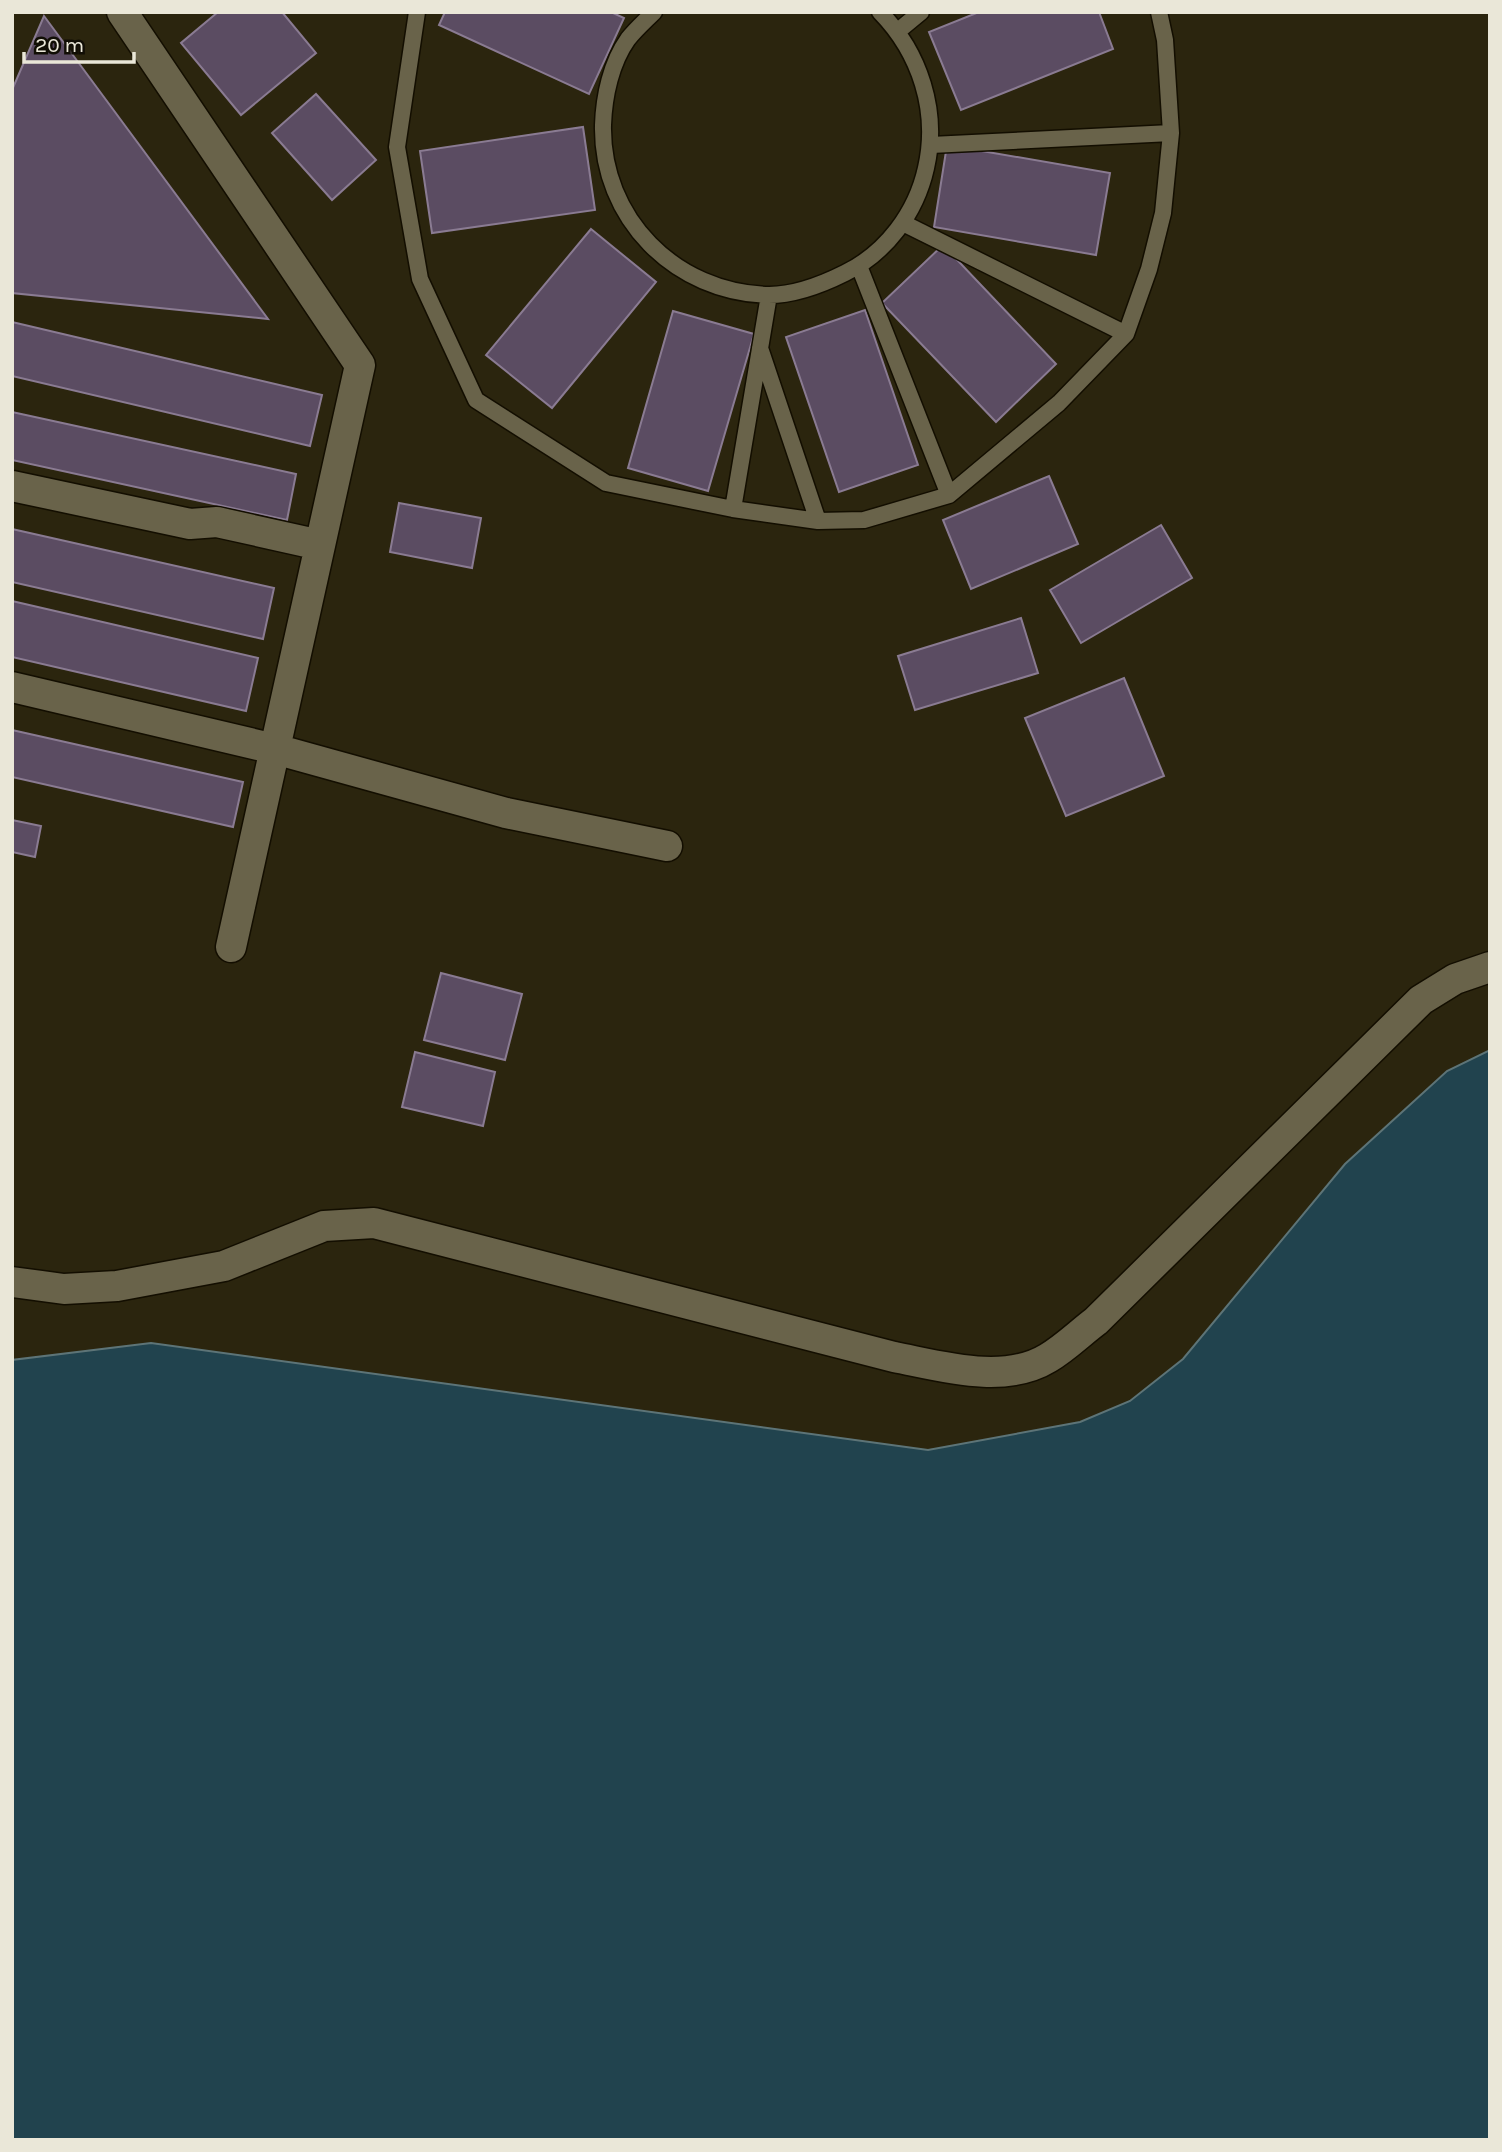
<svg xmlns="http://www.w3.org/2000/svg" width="1502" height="2152" font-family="Karla,sans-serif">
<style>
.water{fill:#21434e;stroke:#5d7477;stroke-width:2}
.building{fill:#5b4c62;stroke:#8a7b92;stroke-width:2}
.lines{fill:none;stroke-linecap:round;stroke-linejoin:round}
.lane-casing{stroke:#130e00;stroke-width:19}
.street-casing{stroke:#130e00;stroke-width:33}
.lane{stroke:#69634a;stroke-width:16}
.street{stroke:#69634a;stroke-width:30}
</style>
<rect width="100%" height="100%" fill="#2b250e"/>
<path class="water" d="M1490,1050V2140H12V1360L151,1343L928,1450L1080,1422L1130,1401L1183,1359L1345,1164L1447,1071Z"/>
<path class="building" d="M218,12H282L316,53L241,115L181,43Z
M445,12H611L624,18L589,94L439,25Z
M979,12H1099L1113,49L961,110L929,32Z
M44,16L268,319L12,293V90Z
M316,94L376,160L332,200L272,133Z
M583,127L595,210L432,233L420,151Z
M947,145L1110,173L1096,255L934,227Z
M591,229L656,282L552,408L486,355Z
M943,245L1056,364L996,422L882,303Z
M865,310L918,465L839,492L786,337Z
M673,311L754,334L708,491L628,468Z
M12,322L322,395L310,446L12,376Z
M12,412L296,474L287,520L12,460Z
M1049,476L1078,544L971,589L943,520Z
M399,503L481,518L472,568L390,552Z
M1161,525L1192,578L1081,643L1050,590Z
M12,529L274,588L263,639L12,582Z
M12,601L258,658L246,711L12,657Z
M1021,618L1038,673L915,710L898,656Z
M1124,678L1164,776L1066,816L1025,718Z
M12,730L243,782L233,827L12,777Z
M12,820L41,826L35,857L12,852Z
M441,973L522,994L505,1060L424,1040Z
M415,1052L495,1072L483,1126L402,1107Z"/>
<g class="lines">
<defs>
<path id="lane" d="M417,12L397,147L420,279L476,400L606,483L733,509L818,521L864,520L949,495L1059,403L1126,334L1149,269L1163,213L1171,133L1165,40L1159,12
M654,12C645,21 635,30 628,39C611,63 604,96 603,125C601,218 675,293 769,295C795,295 821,285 845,273C886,253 916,213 926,168C939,111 920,53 880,12
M898,31L921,12
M931,145L1171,133
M903,223L1126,334
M859,266L949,495
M760,348L818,521
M733,509L769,295"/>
<path id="street" d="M122,12L360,365L231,947
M12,486L190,524L217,522L320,545
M12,687L275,749L506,813L667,846
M12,1282L64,1289L117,1286L224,1266L324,1226L374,1223L894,1357C941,1366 1004,1385 1048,1358C1065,1348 1080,1333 1096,1321L1421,1000L1455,979L1490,967"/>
</defs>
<use href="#lane" class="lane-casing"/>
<use href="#street" class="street-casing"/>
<use href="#lane" class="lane"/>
<use href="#street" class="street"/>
</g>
<rect width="1502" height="2152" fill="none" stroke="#eae7d8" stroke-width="28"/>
<path d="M24 52v10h110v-10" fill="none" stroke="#eae7d8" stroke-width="3.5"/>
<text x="35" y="52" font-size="21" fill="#eae7d8" stroke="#110e05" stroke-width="5" paint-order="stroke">20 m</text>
</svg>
